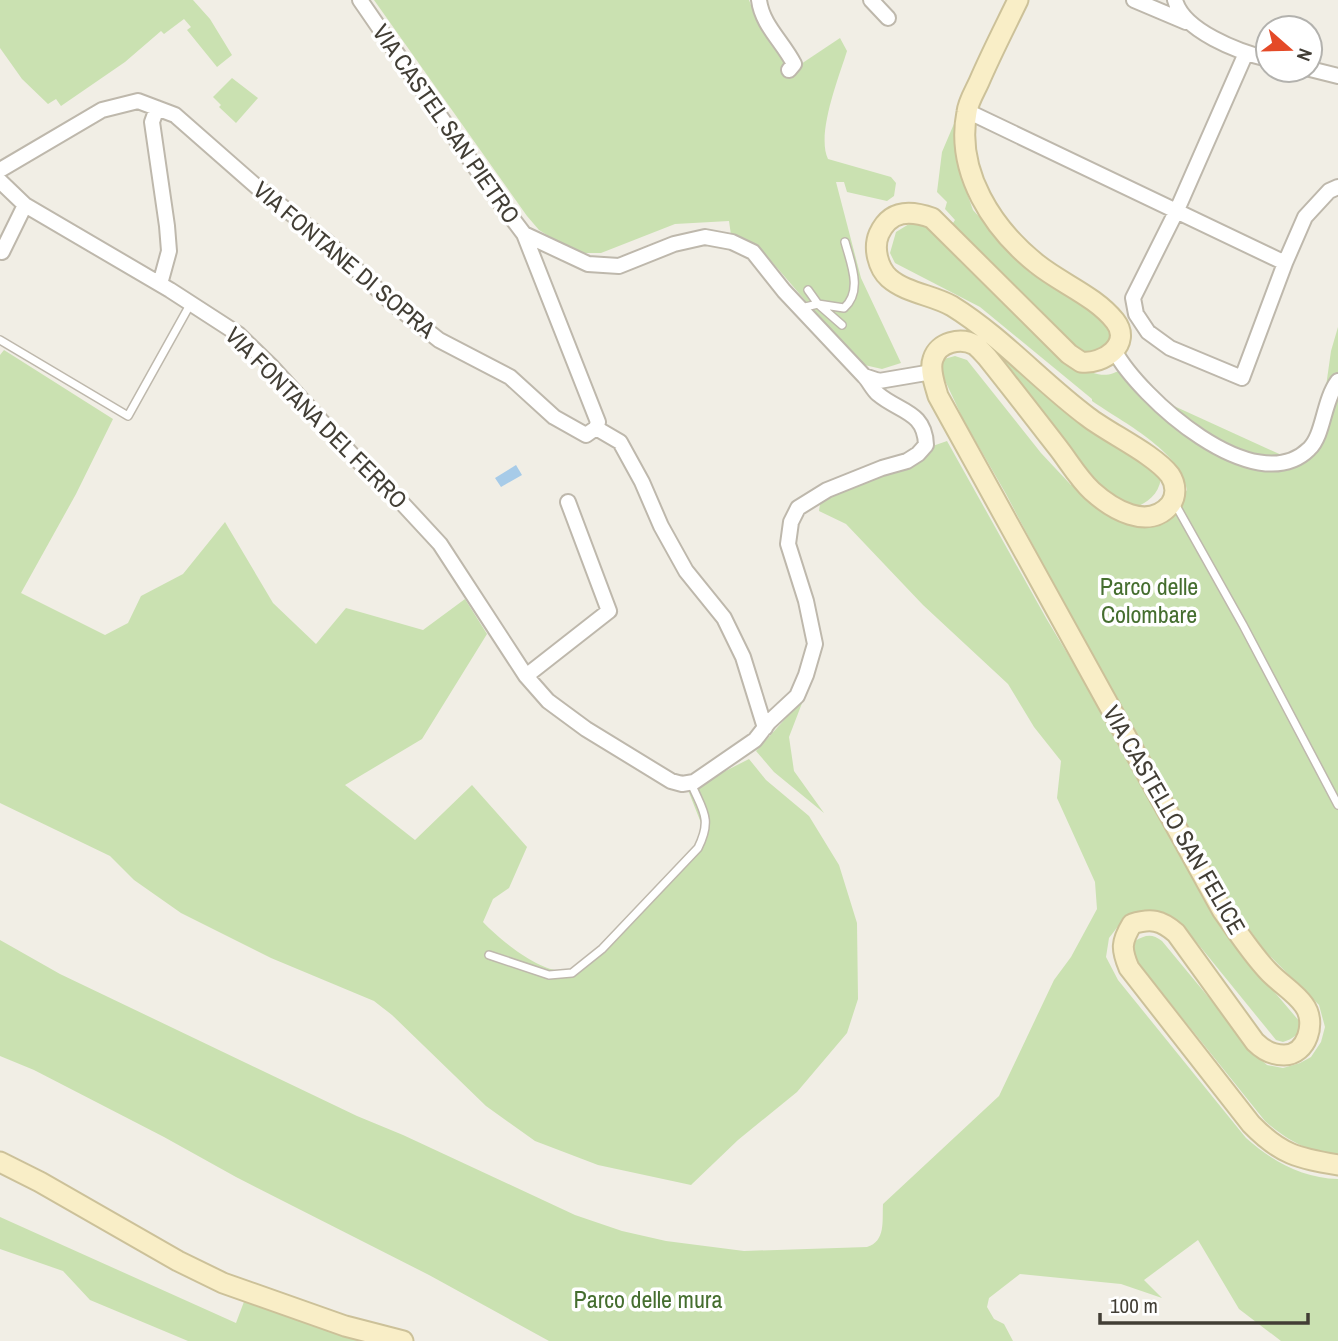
<svg xmlns="http://www.w3.org/2000/svg" width="1338" height="1341" font-family="'Archivo Narrow',sans-serif">
<style>
.green{fill:#cae1b1}
.water{fill:#a7cbe8}
.lines{fill:none;stroke-linecap:round;stroke-linejoin:round}
.lane-casing{stroke:#beb8ac;stroke-width:10}
.street-casing{stroke:#beb8ac;stroke-width:18}
.secondary-casing{stroke:#ccc199;stroke-width:23}
.lane{stroke:#fff;stroke-width:7}
.street{stroke:#fff;stroke-width:14}
.secondary{stroke:#f9eec7;stroke-width:19}
.labels{text-anchor:middle;stroke-width:7;stroke-linejoin:round;paint-order:stroke}
.street-label{font-size:24px;fill:#423e35;stroke:#fff}
.park-label{font-size:24px;fill:#456e2f;stroke:#fff}
</style>
<rect width="100%" height="100%" fill="#f1eee5"/>
<path class="green" d="M0,0H193L210,19L232,55L217,67L187,30L191,27L184,19L164,34L161,31L125,62L61,106L56,99L48,104L22,79L0,48Z
M374,0H749L757,20L798,66L840,38L847,51C839,77 816,134 828,159L891,177L896,183L894,196L887,201L847,192L844,182H836L861,278L901,363L882,369L860,364L766,255L731,235L729,221L675,224L601,253H584L558,242L539,230L527,216Z
M232,78L258,98L236,123L219,107L221,105L213,97Z
M956,119L959,171L973,210L1030,273L1102,314L1111,324L1112,338L1103,351L1091,356L1070,347L951,226L955,220L945,209L947,202L937,192L942,152Z
M914,221L940,234L1078,367C1096,374 1106,380 1123,368L1174,406L1286,457L1318,443L1331,351L1338,327V1154C1310,1154 1285,1139 1265,1121L1131,954L1135,941C1145,935 1152,933 1162,941L1258,1057L1267,1065L1283,1068L1300,1063L1311,1057L1321,1042L1325,1027L1319,1005L1263,949L1215,879L1062,600L1006,494L963,419L941,372L944,359L955,356L967,360L1041,453L1071,485L1078,483L1101,504L1167,518L1187,490C1181,451 1122,422 1092,401V399L980,307L895,263L890,253L896,232Z
M4,350L113,419L76,494L21,593L105,635L128,623L141,596L183,574L225,522L273,603L316,644L346,608L423,630L465,599L487,634L422,739L345,785L415,840L472,785L527,847L509,888L493,899L483,922C499,939 544,977 569,970C591,964 677,864 698,842L703,828L688,790L749,759L766,780L809,816L839,865L857,923L858,999L847,1033L797,1092L738,1140L691,1185L598,1165L535,1141L486,1106L392,1015L374,1001L271,958L181,913L134,880L110,856L0,803V355Z
M993,350L1096,435L1154,467L1161,479C1158,495 1148,502 1134,508L1106,494Z
M947,441L1046,618L1133,763L1204,899L1242,954L1300,1022C1301,1034 1293,1039 1283,1042L1276,1040L1181,923L1159,911L1147,910L1126,916L1109,938L1106,957L1118,980L1246,1138C1272,1161 1302,1178 1338,1179V1341H1281L1239,1309L1198,1240L1144,1280L1162,1298L1121,1284L1020,1274L989,1298L987,1307L994,1319L1004,1324L1013,1341H549L429,1275L236,1177L164,1137L34,1070L0,1056V940L60,974L357,1116L403,1135L575,1215L622,1231L666,1241L744,1251L867,1247C886,1241 882,1221 883,1204L999,1096L1054,980L1071,957L1097,909L1095,882L1057,798L1061,761L1034,727L1008,684L923,605L846,524L819,511L822,490L850,475Z
M804,698L789,737L794,771L824,813L774,772L756,751Z
M0,1217L236,1323L245,1299L364,1341H188L90,1300L63,1271L0,1249Z"/>
<path class="water" d="M516,465L522,475L501,487L495,478Z"/>
<g class="lines">
<defs>
<path id="lane" d="M808,290L818,304L842,325
M801,308L818,304L844,308C863,291 851,264 845,242
M0,340L128,416L191,303
M1174,502L1243,625L1338,805
M489,955L549,975L572,973L602,949L698,848C713,818 702,810 691,783"/>
<path id="street" d="M360,0L493,193L524,234L588,264L619,266L674,244L705,237L732,242L753,252L784,291L864,376L879,381L932,372
M759,0C762,25 783,42 794,64L789,70
M871,0L888,18
M1134,0L1186,22
M1175,0C1183,31 1239,52 1268,59
M1246,53L1177,210L1133,298L1136,314L1148,332L1170,348L1242,378L1285,263L1305,217L1329,191L1338,187
M1310,69L1338,76
M157,108L152,122L167,226L169,251L160,284
M967,111L1285,263
M0,170L102,110L138,101L175,115L257,187L325,240L391,302L439,340L510,377L554,417L586,435L596,428
M0,181L25,205L170,290L238,334L272,367L355,458L402,503L440,544L526,676L548,701L586,729L671,781L682,784L694,782L755,740L769,722L797,696L806,675L815,644L806,601L788,544L791,522L798,508L827,490L882,468L907,461L918,454L926,445C925,411 899,412 878,394C873,390 869,381 864,376
M524,234L598,422L596,428
M2,252L25,205
M1114,350C1139,397 1255,502 1309,449C1324,435 1323,401 1338,381
M596,428L620,442L642,482L661,526L686,571L724,618L743,657L765,728
M526,676L609,611L568,502"/>
<path id="secondary" d="M1018,0C1005,27 991,54 979,82C975,91 968,102 967,112C955,172 993,229 1037,264C1062,284 1095,296 1115,321C1133,344 1103,365 1081,362L1069,354L932,218C910,210 890,210 879,234C873,248 878,268 889,278C906,293 933,295 952,306C1002,337 1041,382 1088,417C1110,434 1154,454 1170,475C1176,484 1177,496 1170,505C1148,531 1112,509 1092,491C1079,479 1069,462 1059,449C1035,418 1011,387 987,357C983,353 979,348 975,345C961,337 938,342 933,359C929,370 935,385 938,396L1222,910C1237,931 1251,953 1268,971C1279,983 1295,992 1304,1005C1317,1022 1307,1055 1284,1055C1272,1055 1263,1050 1255,1042L1176,933C1161,920 1151,918 1132,924C1121,942 1121,949 1129,968L1251,1124C1281,1155 1298,1158 1338,1165
M0,1162L40,1182L178,1261L223,1283L345,1326L403,1341"/>
</defs>
<use href="#lane" class="lane-casing"/>
<use href="#street" class="street-casing"/>
<use href="#secondary" class="secondary-casing"/>
<use href="#lane" class="lane"/>
<use href="#street" class="street"/>
<use href="#secondary" class="secondary"/>
</g>
<g class="labels">
<g class="street-label">
<text transform="translate(446 124) rotate(55)" y="8">VIA CASTEL SAN PIETRO</text>
<text transform="translate(344 260) rotate(40)" y="8">VIA FONTANE DI SOPRA</text>
<text transform="translate(316 418) rotate(45)" y="8">VIA FONTANA DEL FERRO</text>
<text transform="translate(1174 820) rotate(60)" y="8">VIA CASTELLO SAN FELICE</text>
</g>
<g class="park-label">
<text x="1149" y="595">Parco delle<tspan x="1149" dy="28">Colombare</tspan></text>
<text x="648" y="1308">Parco delle mura</text>
</g>
</g>
<g transform="translate(1289 49) rotate(110)"><circle r="33" fill="#ffffff" stroke="#b3b2ae" stroke-width="2"/>
<path d="M0-5L12 26L0 18L-12 26Z" fill="#e44a28"/>
<text y="-10" font-size="19" font-weight="bold" text-anchor="middle" fill="#423e35">N</text>
</g>
<path d="M1100 1313v10h208v-10" fill="none" stroke="#423e35" stroke-width="3.5"/>
<text x="1110" y="1313" font-size="21" fill="#423e35" stroke="#ffffff" stroke-width="5" paint-order="stroke">100 m</text>
</svg>
